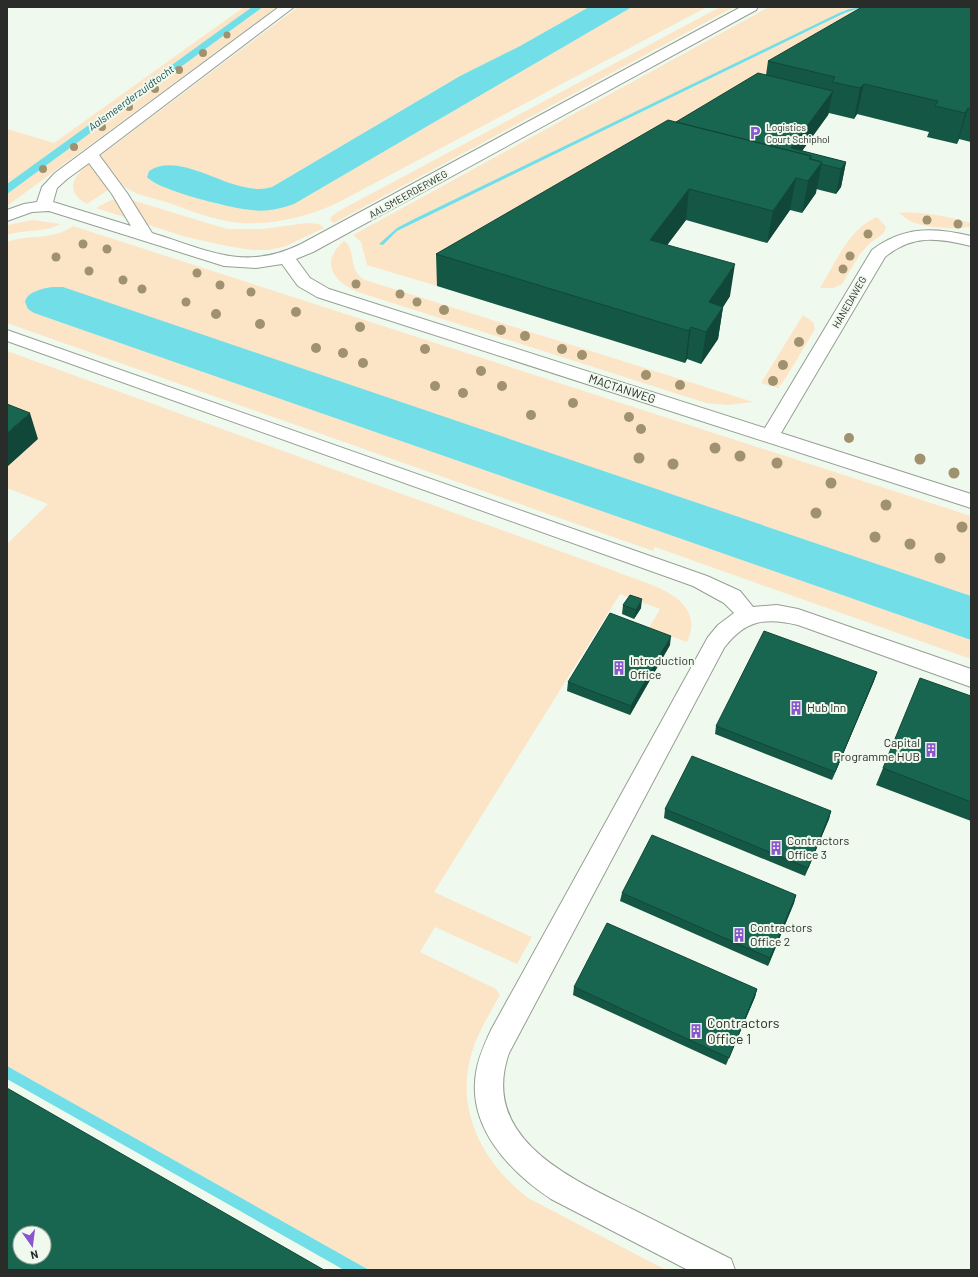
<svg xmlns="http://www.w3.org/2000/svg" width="978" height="1277" font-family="Barlow,sans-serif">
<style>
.green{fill:#fce4c6}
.water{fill:#72dee8}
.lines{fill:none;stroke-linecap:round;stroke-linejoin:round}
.minor-casing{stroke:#969f94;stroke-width:2}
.minor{fill:#fff;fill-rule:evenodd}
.tree{fill:#a0926f}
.wall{fill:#155745}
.shaded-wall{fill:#114738}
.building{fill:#186550;stroke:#114738;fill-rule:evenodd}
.labels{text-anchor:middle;stroke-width:4;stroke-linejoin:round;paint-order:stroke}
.far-poi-label{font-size:10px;fill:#292c28;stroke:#f0f9ed;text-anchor:start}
.far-street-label{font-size:10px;fill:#292c28;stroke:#f0f9ed}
.far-water-label{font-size:11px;font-style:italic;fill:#1b4c50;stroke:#f0f9ed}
.street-label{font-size:12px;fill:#292c28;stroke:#f0f9ed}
.poi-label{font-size:12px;fill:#292c28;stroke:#f0f9ed;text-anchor:start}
.near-poi-label{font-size:14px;fill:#292c28;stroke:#f0f9ed;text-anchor:start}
</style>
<rect width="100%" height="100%" fill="#f0f9ed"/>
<path class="green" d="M244,7H252L7,184V178L10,176L7,175V129L54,143Z
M263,7H277L7,206V194Z
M298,7H589L520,46L460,76L272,187C232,200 186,149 149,171L147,177L151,181L220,205L238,207L250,210H269L294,204L632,7H707L339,202C306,218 263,228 227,221C205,217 184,208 163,201C149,197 129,194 119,181L108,185V190L87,204C68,194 70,181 84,168Z
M720,7H734L334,223L330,220L332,216L339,211Z
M769,7H863L849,9L412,220L397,228L384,245L397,231L826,22L853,10L875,7L667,150L437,286L367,265L361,242L353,235Z
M120,198H125L227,229H262L307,223L319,224L324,228L286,246L269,250H252L227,246L186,237L96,208L109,201Z
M899,213C924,211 947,217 971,223V226C960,231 926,227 915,223C909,221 904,217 899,213Z
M877,217L886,227L884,233L870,243L860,254L842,284L834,288H820C835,264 849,228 877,217Z
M32,220L61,224C44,233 25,229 7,235L8,225Z
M73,226L971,516V596L64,288L34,313L971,640V659L655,547L653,551L7,323V242C31,233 49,242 73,226Z
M344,241C357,249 347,271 365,280L753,402L728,405L706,403L358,292C332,281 320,262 344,241Z
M803,315L813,322L815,329L787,376L778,388L761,383Z
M7,351L612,570C641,583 709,594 687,642L649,628L660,609L620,594L434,892L532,937L517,964L435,927L420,952L496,989L500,995C490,1013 478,1032 472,1052C454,1110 483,1163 528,1198L666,1270H369L7,1066V544L48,504L7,488V467L38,439L7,427Z"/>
<path class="water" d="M252,7H263L7,194V184Z
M589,7H632L294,204C280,209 266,212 251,210C234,209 157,190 147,177L149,171C184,149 233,199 272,187L460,76L520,46Z
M863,7L845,13L826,22L397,231L383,245L379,244L397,228L412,220L839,13L849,9Z
M53,287H63L971,596V640L34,313L28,309L25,302C27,292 43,288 53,287Z
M7,1066L369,1270H344L7,1079Z"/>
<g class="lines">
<defs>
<path id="minor" d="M279,7H294L99,155L127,193L152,233C208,250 244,272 301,244L741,7H758L756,10L313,252L296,259L310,278L329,289L765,428L872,250C903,226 934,227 971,236V246C938,238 913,234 885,257L781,433L971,494V508L317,297L298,286L282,264L256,268L224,266L49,211L32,212L7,221V210L24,204L37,202L42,187L55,173ZM89,163L112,194L131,226L53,202L57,188L67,179Z
M7,330L707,576L740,591L753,607L777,605L798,609L971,669V687L798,625C765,617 745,620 724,648L509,1053C479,1138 570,1178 630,1208C664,1225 697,1242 731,1259L735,1270H688L551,1199C510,1172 467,1127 476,1073C478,1058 485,1043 491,1030L708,637L718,625L734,613L724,603L693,586L7,341Z"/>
</defs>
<use href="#minor" class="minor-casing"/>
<use href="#minor" class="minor"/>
</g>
<g class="tree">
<circle cx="227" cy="35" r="3.5"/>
<circle cx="203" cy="53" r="4"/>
<circle cx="179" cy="70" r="4"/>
<circle cx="155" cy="89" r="4"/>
<circle cx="129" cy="107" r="4"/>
<circle cx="102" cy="127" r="4"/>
<circle cx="74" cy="147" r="4"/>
<circle cx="43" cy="169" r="4"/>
<circle cx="927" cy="220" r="4.5"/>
<circle cx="958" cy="224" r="4.5"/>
<circle cx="868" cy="234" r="4.5"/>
<circle cx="83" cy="244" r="4.5"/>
<circle cx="107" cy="249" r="4.5"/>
<circle cx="850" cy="256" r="4.5"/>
<circle cx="56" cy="257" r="4.5"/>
<circle cx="843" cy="269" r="4.5"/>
<circle cx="89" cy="271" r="4.5"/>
<circle cx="197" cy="273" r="4.5"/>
<circle cx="123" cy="280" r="4.5"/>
<circle cx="356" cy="284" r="4.5"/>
<circle cx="220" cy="285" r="4.5"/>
<circle cx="142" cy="289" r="4.5"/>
<circle cx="251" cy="292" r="4.5"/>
<circle cx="400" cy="294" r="4.5"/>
<circle cx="186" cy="302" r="4.5"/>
<circle cx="417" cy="302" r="4.5"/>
<circle cx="444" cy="310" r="5"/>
<circle cx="296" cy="312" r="5"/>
<circle cx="216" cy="314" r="5"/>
<circle cx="260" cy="324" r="5"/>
<circle cx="360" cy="327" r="5"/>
<circle cx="501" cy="330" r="5"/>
<circle cx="525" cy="336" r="5"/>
<circle cx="799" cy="342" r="5"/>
<circle cx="316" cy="348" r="5"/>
<circle cx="425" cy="349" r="5"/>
<circle cx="562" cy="349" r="5"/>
<circle cx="343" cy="353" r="5"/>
<circle cx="582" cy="355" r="5"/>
<circle cx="363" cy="363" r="5"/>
<circle cx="783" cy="365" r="5"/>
<circle cx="481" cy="371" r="5"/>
<circle cx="646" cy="375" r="5"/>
<circle cx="773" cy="381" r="5"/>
<circle cx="680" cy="385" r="5"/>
<circle cx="435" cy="386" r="5"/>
<circle cx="502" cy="386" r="5"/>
<circle cx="463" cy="393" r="5"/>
<circle cx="573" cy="403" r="5"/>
<circle cx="531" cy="415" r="5"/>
<circle cx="629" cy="417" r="5"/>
<circle cx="641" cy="429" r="5"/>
<circle cx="849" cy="438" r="5"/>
<circle cx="715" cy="448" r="5.5"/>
<circle cx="740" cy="456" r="5.5"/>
<circle cx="639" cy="458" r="5.5"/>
<circle cx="920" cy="459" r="5.5"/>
<circle cx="777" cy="463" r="5.5"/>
<circle cx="673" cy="464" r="5.5"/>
<circle cx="954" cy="473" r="5.5"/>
<circle cx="831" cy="483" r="5.5"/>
<circle cx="886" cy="505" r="5.5"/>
<circle cx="816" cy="513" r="5.5"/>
<circle cx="962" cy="527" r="5.5"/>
<circle cx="875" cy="537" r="5.5"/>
<circle cx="910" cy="544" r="5.5"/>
<circle cx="940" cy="558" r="5.5"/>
</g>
<path class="wall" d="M971,8V142L959,139L957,144L927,137L929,132L857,114L854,119L829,113L828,115L802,151L846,162L841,187L836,194L816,189V193L802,213L790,210L767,243L686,220L667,245L730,296L723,307L718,339L701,364L687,359L685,363L437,286L436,254L676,122L766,75L768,61Z
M623,605L641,608L634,619L622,614Z
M670,645L630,715L567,691L568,682Z
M877,672L874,681L832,780L715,734L716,726Z
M971,696V821L876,785L883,768Z
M665,809L831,811L829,819L805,876L664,818Z
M622,893L796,895L794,903L768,966L620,901Z
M574,987L757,989L755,997L726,1065L573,995Z"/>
<path class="shaded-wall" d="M864,84L857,114L854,119L860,88Z
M833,91L828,115L797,158L791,148Z
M968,108L959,139L957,144L965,113Z
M822,162L816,193L802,213L808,181Z
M846,162L841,187L836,194L841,169Z
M796,178L790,210L767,243L773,211Z
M689,189L686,220L647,272L650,240Z
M735,264L730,296L723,307L718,339L701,364L706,332L709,302Z
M691,327L687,359L685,363L689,331Z
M30,413L38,439L7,467V433Z
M642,599L641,608L634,619L636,610Z
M671,636L670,645L630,715L631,706Z
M877,672L874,681L832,780L835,772Z
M831,811L829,819L805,876L808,868Z
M796,895L794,903L768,966L770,958Z
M757,989L755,997L726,1065L729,1058Z"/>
<path class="building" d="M862,7H966L971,8V109L968,108L965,113L935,106L938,101L864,84L860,88L832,82L835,77L768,61Z
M758,73L833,91L791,148L846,162L841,169L821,164L822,162L811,159V156L676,122Z
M668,120L811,156L809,159L822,162L808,181L796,178L773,211L689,189L650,240L735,264L709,302L723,307L706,332L691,327L689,331L436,254Z
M7,404L30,413L7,433Z
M630,595L642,599L636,610L623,605Z
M610,613L671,636L631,706L568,682Z
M764,631L877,672L835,772L716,726Z
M920,678L971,696V802L883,768Z
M692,756L831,811L808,868L665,809Z
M652,835L796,895L770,958L622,893Z
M607,923L757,989L729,1058L574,987Z
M7,1088L324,1270H7ZM20,1233H44V1257H20Z"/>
<defs>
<symbol id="parking-bare" viewBox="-9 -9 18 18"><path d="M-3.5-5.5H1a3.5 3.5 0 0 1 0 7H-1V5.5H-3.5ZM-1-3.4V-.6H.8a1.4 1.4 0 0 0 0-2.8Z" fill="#8a56ce" stroke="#f0f9ed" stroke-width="2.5" paint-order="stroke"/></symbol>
<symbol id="building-bare" viewBox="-9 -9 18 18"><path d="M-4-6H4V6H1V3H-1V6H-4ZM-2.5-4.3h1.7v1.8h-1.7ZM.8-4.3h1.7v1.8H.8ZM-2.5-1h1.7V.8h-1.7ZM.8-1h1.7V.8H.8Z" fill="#8a56ce" stroke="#f0f9ed" stroke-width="2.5" paint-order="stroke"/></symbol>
</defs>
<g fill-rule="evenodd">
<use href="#parking-bare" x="745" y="123" width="20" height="20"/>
<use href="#building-bare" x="609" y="658" width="20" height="20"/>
<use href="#building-bare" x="786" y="698" width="20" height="20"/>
<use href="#building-bare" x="921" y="740" width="20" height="20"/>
<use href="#building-bare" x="766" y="838" width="20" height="20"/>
<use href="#building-bare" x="729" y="925" width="20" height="20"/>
<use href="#building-bare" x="686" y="1021" width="20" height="20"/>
</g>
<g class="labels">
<g class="far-poi-label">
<text x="766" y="131">Logistics<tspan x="766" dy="12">Court Schiphol</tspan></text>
</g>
<g class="far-street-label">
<text transform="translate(408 194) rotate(-29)" y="4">AALSMEERDERWEG</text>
<text transform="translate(849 302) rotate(-60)" y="4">HANEDAWEG</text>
</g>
<g class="far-water-label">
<text transform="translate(131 98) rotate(-36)" y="4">Aalsmeerderzuidtocht</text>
</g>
<g class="street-label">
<text transform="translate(622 389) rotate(18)" y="4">MACTANWEG</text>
</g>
<g class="poi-label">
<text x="630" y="665">Introduction<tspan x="630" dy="14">Office</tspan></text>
<text x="807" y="712">Hub Inn</text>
<text x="920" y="747" text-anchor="end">Capital<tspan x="920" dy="14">Programme HUB</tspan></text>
<text x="787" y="845">Contractors<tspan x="787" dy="14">Office 3</tspan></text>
<text x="750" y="932">Contractors<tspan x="750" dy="14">Office 2</tspan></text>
</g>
<g class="near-poi-label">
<text x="707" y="1028">Contractors<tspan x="707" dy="16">Office 1</tspan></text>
</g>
</g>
<rect width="978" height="1277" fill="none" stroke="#292c28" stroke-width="16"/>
<g transform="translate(32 1245) rotate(166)"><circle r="19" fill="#f0f9ed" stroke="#a0a79e"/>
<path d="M0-3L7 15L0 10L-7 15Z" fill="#8a56ce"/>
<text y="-6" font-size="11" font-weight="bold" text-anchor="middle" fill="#292c28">N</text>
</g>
</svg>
